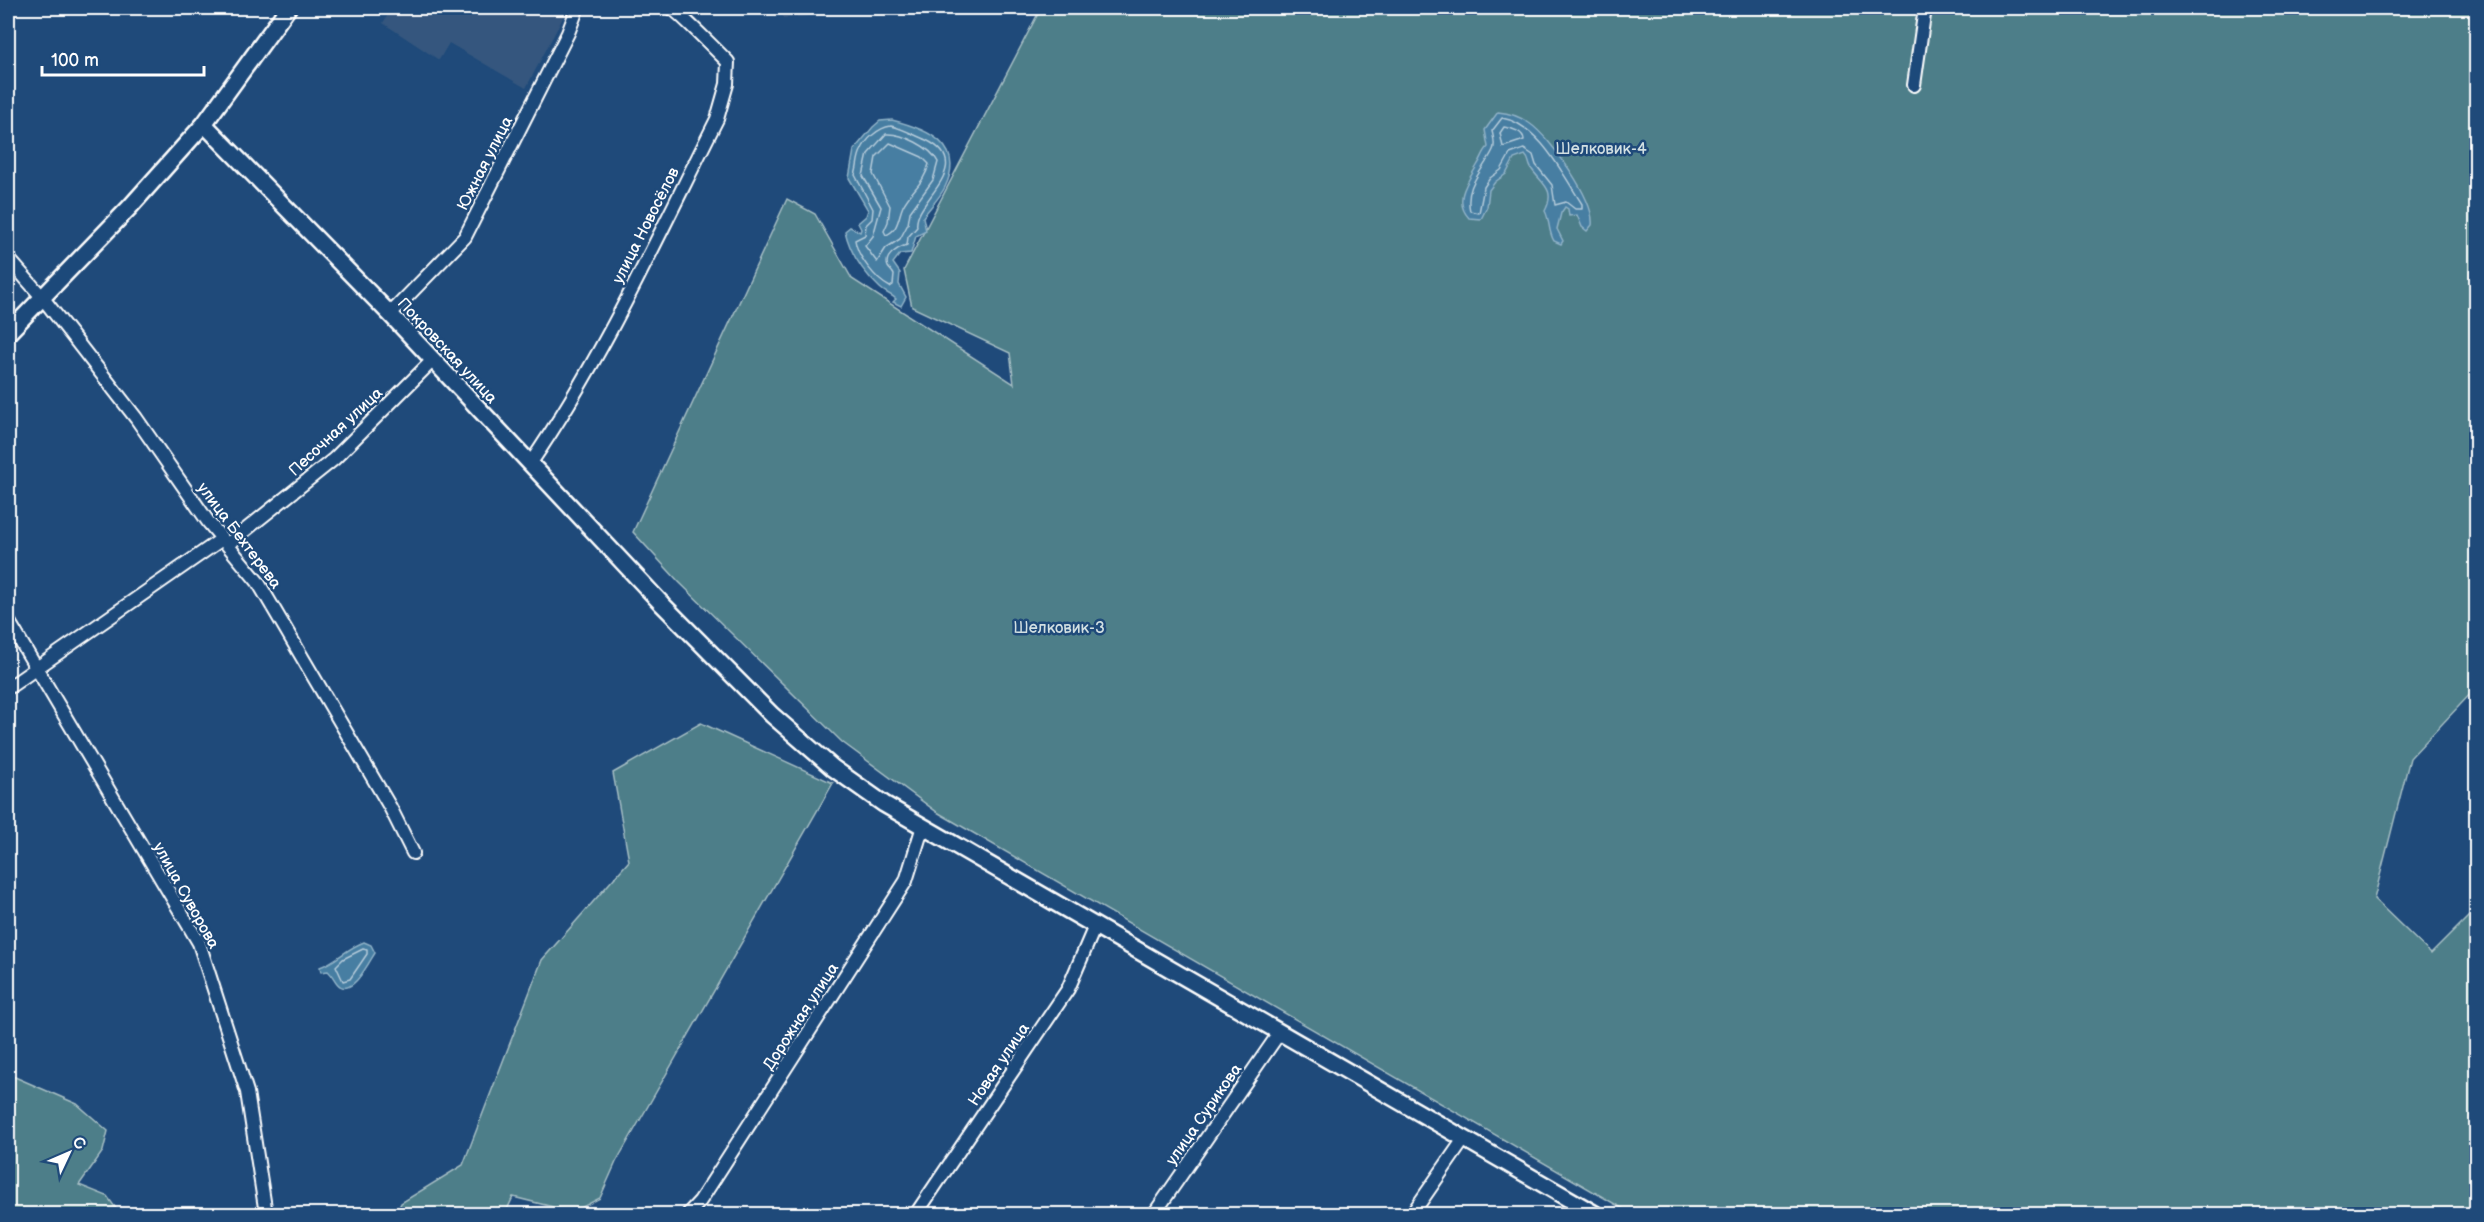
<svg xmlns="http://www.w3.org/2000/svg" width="2484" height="1222" font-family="'Balsamiq Sans',sans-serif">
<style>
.built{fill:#35577e}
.green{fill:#4d7e89;stroke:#a6bec4;stroke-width:1.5}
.water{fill:#467ea2;stroke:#90b2c7;stroke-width:1.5}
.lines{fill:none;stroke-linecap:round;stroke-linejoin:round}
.shore{stroke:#b5cbda;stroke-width:1.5}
.minor-casing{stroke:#fff;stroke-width:16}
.tertiary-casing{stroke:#fff;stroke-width:20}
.minor{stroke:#1f4a7a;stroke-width:12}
.tertiary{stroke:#1f4a7a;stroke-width:15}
.labels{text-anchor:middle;stroke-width:5;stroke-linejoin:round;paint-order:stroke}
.park-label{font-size:16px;fill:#d2dfe2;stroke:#1f4a7a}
.street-label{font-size:16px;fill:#fff;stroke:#1f4a7a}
</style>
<rect width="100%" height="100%" fill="#1f4a7a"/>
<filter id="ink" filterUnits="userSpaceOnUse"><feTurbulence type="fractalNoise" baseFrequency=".0167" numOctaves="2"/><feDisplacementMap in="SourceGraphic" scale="12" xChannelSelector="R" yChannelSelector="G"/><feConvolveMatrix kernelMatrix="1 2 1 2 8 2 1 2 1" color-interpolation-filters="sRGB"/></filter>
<g filter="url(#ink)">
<path class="built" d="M392,8H568L526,88L449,43L439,60L383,23Z
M783,8H911L783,18Z"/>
<path class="green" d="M1041,8H2476V688L2410,758L2374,899L2431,954L2476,909V1214H1632L937,812L842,742L679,582L633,532L787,199L815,214L852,279L1014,384L1010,353L912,307L904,270Z
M701,723L833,783L616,1162L600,1198L573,1212L513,1197L505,1214H396L401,1203L463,1165L542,960L629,861L613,773Z
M8,1074L77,1104L108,1131L103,1151L79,1185L107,1196L120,1214H8Z"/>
<path class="water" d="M1498,112C1510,113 1519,116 1529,123C1550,137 1595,200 1592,225L1587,231L1582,227L1577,215L1569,216L1568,209L1565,207L1561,213L1557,229L1563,241L1561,244L1554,241C1548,231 1550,220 1545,211C1557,188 1540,183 1531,168C1528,163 1530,160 1525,155L1514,159L1506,174L1495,182L1489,190L1487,207L1481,219L1469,218C1452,200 1469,180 1478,164C1482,158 1483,152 1488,147L1485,130Z
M892,120C927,129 966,145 945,187C939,199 930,207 923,217L926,231L916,236L911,253L900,254L893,263L900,273L899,284L906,297L901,306L893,302L896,299C891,294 885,293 880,288C864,273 850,253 845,231L850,227L860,232L861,229L858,223L866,216L868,210L849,178L854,150L858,145L873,127L880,121Z
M364,942L371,945L375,953C369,962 353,995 340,986C335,983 333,975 328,971L321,972L320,967C336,962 347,948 364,942Z"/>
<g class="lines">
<path class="shore" d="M1502,118C1539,124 1563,175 1582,204V209H1575L1566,202L1555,205L1552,185L1536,165L1533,155L1524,149L1510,154L1501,170L1490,178L1484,187L1479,213L1470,211C1464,185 1483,171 1493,150C1496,144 1493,136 1492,131Z
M891,126C904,129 914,135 926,140C979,166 912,201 917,227L908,237L907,245C900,247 883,255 888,267C890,270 893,272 894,275L893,285L890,287C876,280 857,256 855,240L865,235L866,225L872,219L873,209L855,175C858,167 857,158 861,151C866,139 878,128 891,126Z
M1504,127C1512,128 1524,132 1524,140L1503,147L1500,133Z
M886,134C902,133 931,147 938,162L933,180L910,212L908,224L900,239L886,248L877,262L865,246L873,236L881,207L863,176L868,154Z
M890,143L922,157L929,164C924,184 911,190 903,206C898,217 899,230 886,235L884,231L888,222L890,206L873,174L876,157Z
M363,949L367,950V954L350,979L343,981L336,966L343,959Z"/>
<defs>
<path id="minor" d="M1914,85L1925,8
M8,258L42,297L136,418L209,523L258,582L390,807L413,853
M390,314L465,237L568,33L576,12L573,8
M530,464C604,356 658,236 717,119L727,84L728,62C719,53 676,9 670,8
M228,544L334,459L433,360
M8,620L199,943L247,1092L266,1214
M8,688L222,539
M688,1214L700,1201L906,881L923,826
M916,1214L1068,989L1095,926
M1154,1214L1280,1032
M1412,1214L1464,1139"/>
<path id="tertiary" d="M204,124L390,314L662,604L772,715L833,768L884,804L1595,1214
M8,333L129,208L204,124L288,8"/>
</defs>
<use href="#minor" class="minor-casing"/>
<use href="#tertiary" class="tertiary-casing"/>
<use href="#minor" class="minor"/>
<use href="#tertiary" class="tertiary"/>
</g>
</g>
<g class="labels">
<g class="park-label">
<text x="1601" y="154">Шелковик-4</text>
<text x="1059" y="633">Шелковик-3</text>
</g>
<g class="street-label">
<text transform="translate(484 163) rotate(-63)" y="6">Южная улица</text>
<text transform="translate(645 225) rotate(-63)" y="6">улица Новосёлов</text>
<text transform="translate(448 350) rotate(47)" y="6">Покровская улица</text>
<text transform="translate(335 431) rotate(-43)" y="6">Песочная улица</text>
<text transform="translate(240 535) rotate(53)" y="6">улица Бехтерева</text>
<text transform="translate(187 895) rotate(61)" y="6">улица Суворова</text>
<text transform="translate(800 1016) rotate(-57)" y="6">Дорожная улица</text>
<text transform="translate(998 1064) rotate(-56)" y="6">Новая улица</text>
<text transform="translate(1203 1114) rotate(-55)" y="6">улица Сурикова</text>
</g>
</g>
<rect width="2484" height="1222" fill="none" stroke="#1f4a7a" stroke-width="30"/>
<rect x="15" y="15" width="2454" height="1192" fill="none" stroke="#fff" stroke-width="2" filter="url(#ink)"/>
<g transform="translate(69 1153) rotate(46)" stroke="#1f4a7a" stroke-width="4.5" paint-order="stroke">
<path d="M0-4.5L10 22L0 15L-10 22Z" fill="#ffffff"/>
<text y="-9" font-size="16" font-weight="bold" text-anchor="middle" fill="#ffffff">С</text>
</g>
<path d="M42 66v9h162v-9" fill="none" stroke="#ffffff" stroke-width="3"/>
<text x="51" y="66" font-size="18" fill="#ffffff" stroke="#1f4a7a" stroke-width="4.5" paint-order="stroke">100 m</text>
</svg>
